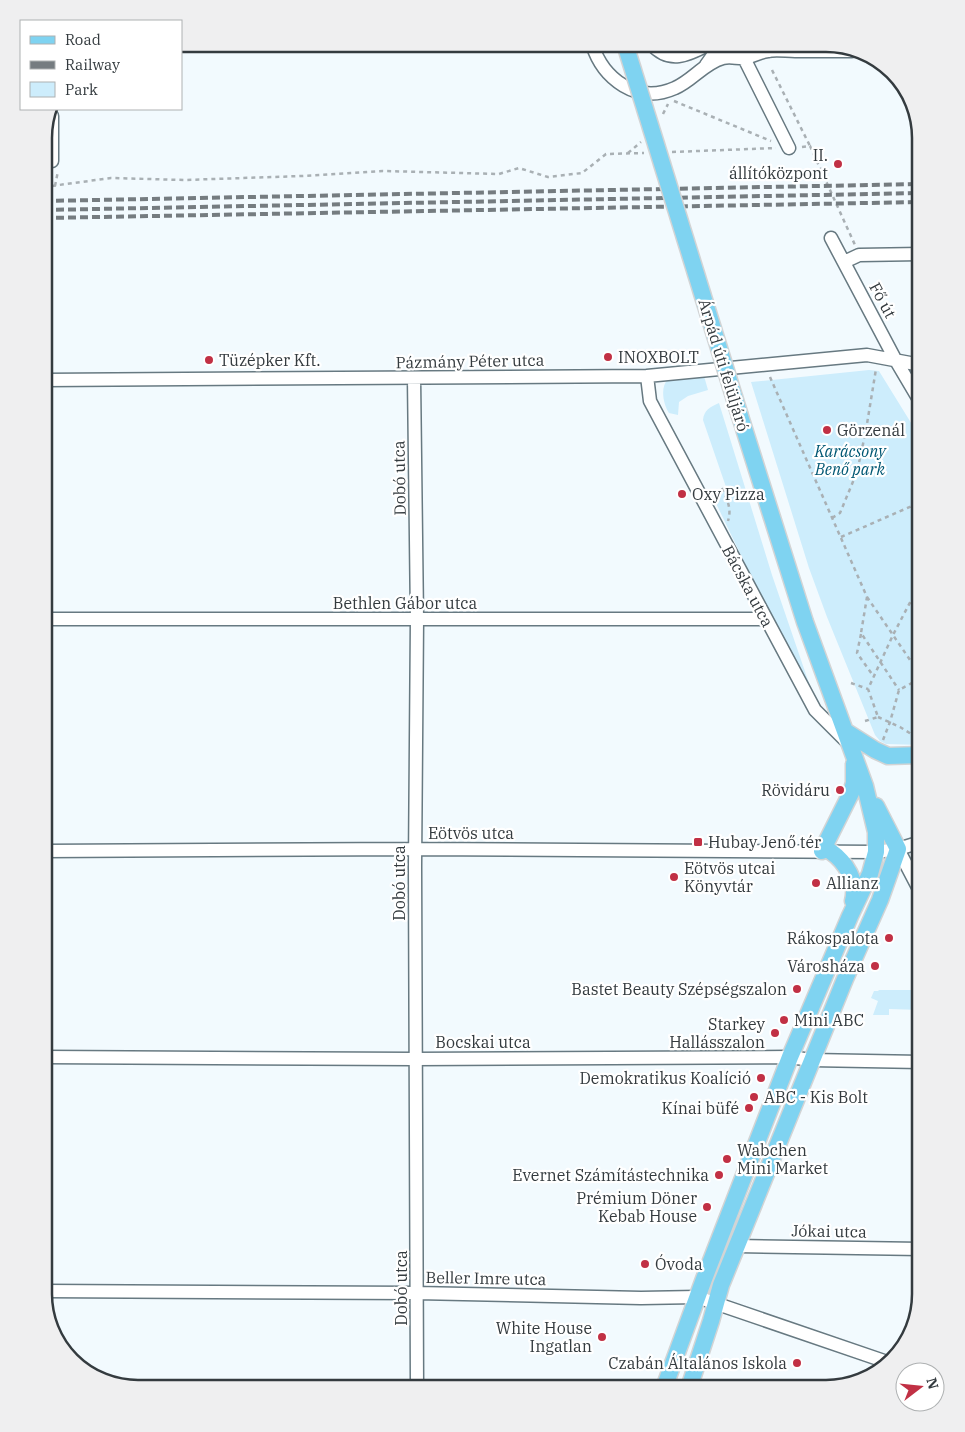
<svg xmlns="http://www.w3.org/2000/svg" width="965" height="1432" font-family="'IBM Plex Serif',serif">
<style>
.green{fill:#cdedfc}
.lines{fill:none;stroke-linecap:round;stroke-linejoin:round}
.minor-casing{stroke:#677981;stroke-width:15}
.major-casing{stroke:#d2d4d5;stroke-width:19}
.path{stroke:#a9b0b4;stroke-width:2.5;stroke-dasharray:4 4;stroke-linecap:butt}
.minor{stroke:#fff;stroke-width:12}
.major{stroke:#7fd3f1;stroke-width:16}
.rail{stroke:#757c80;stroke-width:4;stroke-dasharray:8 4;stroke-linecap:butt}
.major-bridge-casing{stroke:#d2d4d5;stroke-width:19;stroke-linecap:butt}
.major-bridge{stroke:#7fd3f1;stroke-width:16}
.poi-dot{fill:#c13044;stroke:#fff;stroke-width:2}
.labels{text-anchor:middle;stroke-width:4.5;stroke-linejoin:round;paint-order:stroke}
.poi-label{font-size:16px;fill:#343b3f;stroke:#fff;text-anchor:end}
.street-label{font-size:16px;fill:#343b3f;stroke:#fff}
.park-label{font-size:16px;font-style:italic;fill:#005773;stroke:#fff}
.rim{fill:none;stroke:#343b3f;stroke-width:2.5}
</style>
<rect width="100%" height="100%" fill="#f2fafe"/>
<path class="green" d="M869,370L879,371L921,439V745L886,744L880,741L875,735L827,617L809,568L751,382Z
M704,376L708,390L688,396L679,402L678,415L669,413C663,404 660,387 668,379Z
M719,403L772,575L813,695L778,632L712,495L726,487L703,420C704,410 710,407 719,403Z
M879,990H921V1016V1010L889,1009V1015H873L878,1001L871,998L874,991H878Z"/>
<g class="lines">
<defs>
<path id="minor" d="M592,44C603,79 637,105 675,88C692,81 704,63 723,58C731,56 738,59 746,58C753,56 760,52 768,51C776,49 786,51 795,51C814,51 833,51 852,51
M651,44C670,65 688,55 709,44
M737,44L789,148
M749,44L769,51
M706,65L721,44
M52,116V161
M831,238L895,359L921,403
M844,262L859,255L921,254
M647,376L650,401L815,710L848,743
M414,378L417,619L415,866L417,1388
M44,380L647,376L867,355L921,365
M44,619H765
M898,849L921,893
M44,851L415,849L876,852L898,849L921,842
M44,1057L415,1059L790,1057L811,1060L921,1062
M737,1246L921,1249
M44,1291L417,1293L641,1298L697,1297L887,1362"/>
<path id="major" d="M845,731L875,750L888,756L921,755
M822,851L851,793L854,783V764
M830,851C846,862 858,882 853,901
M664,1388L704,1279L790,1057L850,916L870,874L876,852V832L865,786L805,622L740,416
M689,1388L711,1321L721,1285L845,979L880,900L898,849L876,806"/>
</defs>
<use href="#minor" class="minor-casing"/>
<use href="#major" class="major-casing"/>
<path class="path" d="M772,70L810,146
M674,101L771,141
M663,114L668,104
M802,147L810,146L855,245
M672,152L776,148
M628,153L641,142
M55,186L58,171
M44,187L111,178L185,180L302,176L383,171L499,174L519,168L548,177L582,173L606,154L644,153
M770,377L867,597L861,633L899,690
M722,488C727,500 732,508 728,521
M832,518L840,513L857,472L866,430L876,369
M841,537L921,502
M918,587L921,613
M867,597L921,676
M861,634L857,653L874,677
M851,683L868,689
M878,717L900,727L921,740
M865,721L878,717L868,689L893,635L916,591L921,567
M883,740L890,722L899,690L921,678"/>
<use href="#minor" class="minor"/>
<use href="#major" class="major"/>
<path class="rail" d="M44,201L921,184
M44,210L921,193
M44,218L921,202"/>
<defs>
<path id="major-bridge" d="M625,44L740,416"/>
</defs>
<use href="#major-bridge" class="major-bridge-casing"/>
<use href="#major-bridge" class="major-bridge"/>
</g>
<g class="poi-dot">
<circle cx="838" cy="164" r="5"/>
<circle cx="608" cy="357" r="5"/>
<circle cx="209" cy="360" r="5"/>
<circle cx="827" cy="430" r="5"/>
<circle cx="682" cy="494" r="5"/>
<circle cx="840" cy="790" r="5"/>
<rect x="693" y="837" width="10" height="10" rx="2.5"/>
<circle cx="674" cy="877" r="5"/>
<circle cx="816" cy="883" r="5"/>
<circle cx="889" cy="938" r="5"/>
<circle cx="875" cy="966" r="5"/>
<circle cx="797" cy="989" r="5"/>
<circle cx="784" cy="1020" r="5"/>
<circle cx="775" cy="1033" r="5"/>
<circle cx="761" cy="1078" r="5"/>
<circle cx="754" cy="1097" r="5"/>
<circle cx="749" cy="1108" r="5"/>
<circle cx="727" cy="1159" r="5"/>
<circle cx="719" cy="1175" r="5"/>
<circle cx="707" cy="1207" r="5"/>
<circle cx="645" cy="1264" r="5"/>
<circle cx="602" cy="1337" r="5"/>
<circle cx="797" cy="1363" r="5"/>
</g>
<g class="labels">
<g class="poi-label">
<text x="828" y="161">II.<tspan x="828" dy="18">állítóközpont</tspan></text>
<text x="618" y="363" text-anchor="start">INOXBOLT</text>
<text x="219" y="366" text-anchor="start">Tüzépker Kft.</text>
<text x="837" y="436" text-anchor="start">Görzenál</text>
<text x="692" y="500" text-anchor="start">Oxy Pizza</text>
<text x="830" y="796">Rövidáru</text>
<text x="708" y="848" text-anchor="start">Hubay Jenő tér</text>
<text x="684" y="874" text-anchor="start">Eötvös utcai<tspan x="684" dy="18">Könyvtár</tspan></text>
<text x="826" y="889" text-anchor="start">Allianz</text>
<text x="879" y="944">Rákospalota</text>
<text x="865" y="972">Városháza</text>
<text x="787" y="995">Bastet Beauty Szépségszalon</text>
<text x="794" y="1026" text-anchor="start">Mini ABC</text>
<text x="765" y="1030">Starkey<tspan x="765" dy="18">Hallásszalon</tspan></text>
<text x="751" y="1084">Demokratikus Koalíció</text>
<text x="764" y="1103" text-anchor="start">ABC - Kis Bolt</text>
<text x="739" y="1114">Kínai büfé</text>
<text x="737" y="1156" text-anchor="start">Wabchen<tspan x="737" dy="18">Mini Market</tspan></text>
<text x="709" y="1181">Evernet Számítástechnika</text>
<text x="697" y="1204">Prémium Döner<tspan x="697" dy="18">Kebab House</tspan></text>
<text x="655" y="1270" text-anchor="start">Óvoda</text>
<text x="592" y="1334">White House<tspan x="592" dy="18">Ingatlan</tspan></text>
<text x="787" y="1369">Czabán Általános Iskola</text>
</g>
<g class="street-label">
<text transform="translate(883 300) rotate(62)" y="6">Fő út</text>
<text transform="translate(470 361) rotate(-1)" y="6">Pázmány Péter utca</text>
<text transform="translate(724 365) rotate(73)" y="6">Árpád úti felüljáró</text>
<text transform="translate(399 478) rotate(-91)" y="6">Dobó utca</text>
<text transform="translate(748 586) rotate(62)" y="6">Bácska utca</text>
<text x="405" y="609">Bethlen Gábor utca</text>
<text x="471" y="839">Eötvös utca</text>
<text transform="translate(399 883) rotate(-90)" y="6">Dobó utca</text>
<text x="483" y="1048">Bocskai utca</text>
<text transform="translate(829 1231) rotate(1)" y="6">Jókai utca</text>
<text transform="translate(486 1278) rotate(1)" y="6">Beller Imre utca</text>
<text transform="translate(401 1288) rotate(-90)" y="6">Dobó utca</text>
</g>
<g class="park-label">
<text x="850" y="457">Karácsony<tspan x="850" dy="18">Benő park</tspan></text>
</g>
</g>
<path d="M0 0H965V1432H0ZM138 52H826A86 86 0 0 1 912 138V1294A86 86 0 0 1 826 1380H138A86 86 0 0 1 52 1294V138A86 86 0 0 1 138 52Z" fill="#efeff0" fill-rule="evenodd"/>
<path class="rim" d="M138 52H826A86 86 0 0 1 912 138V1294A86 86 0 0 1 826 1380H138A86 86 0 0 1 52 1294V138A86 86 0 0 1 138 52Z"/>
<rect x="20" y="20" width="162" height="90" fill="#ffffff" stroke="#aeb1b2"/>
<rect x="30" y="36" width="25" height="8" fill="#7fd3f1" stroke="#aeb1b2"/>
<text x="65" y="45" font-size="15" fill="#343b3f">Road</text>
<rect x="30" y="61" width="25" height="8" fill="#757c80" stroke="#aeb1b2"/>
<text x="65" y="70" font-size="15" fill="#343b3f">Railway</text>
<rect x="30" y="82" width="25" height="15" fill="#cdedfc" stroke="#aeb1b2"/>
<text x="65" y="95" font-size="15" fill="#343b3f">Park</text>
<g transform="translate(920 1387) rotate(74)"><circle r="24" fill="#ffffff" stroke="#aeb1b2"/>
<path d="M0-4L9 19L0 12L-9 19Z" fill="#c13044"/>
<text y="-8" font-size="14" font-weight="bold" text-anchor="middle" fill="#343b3f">N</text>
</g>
</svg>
